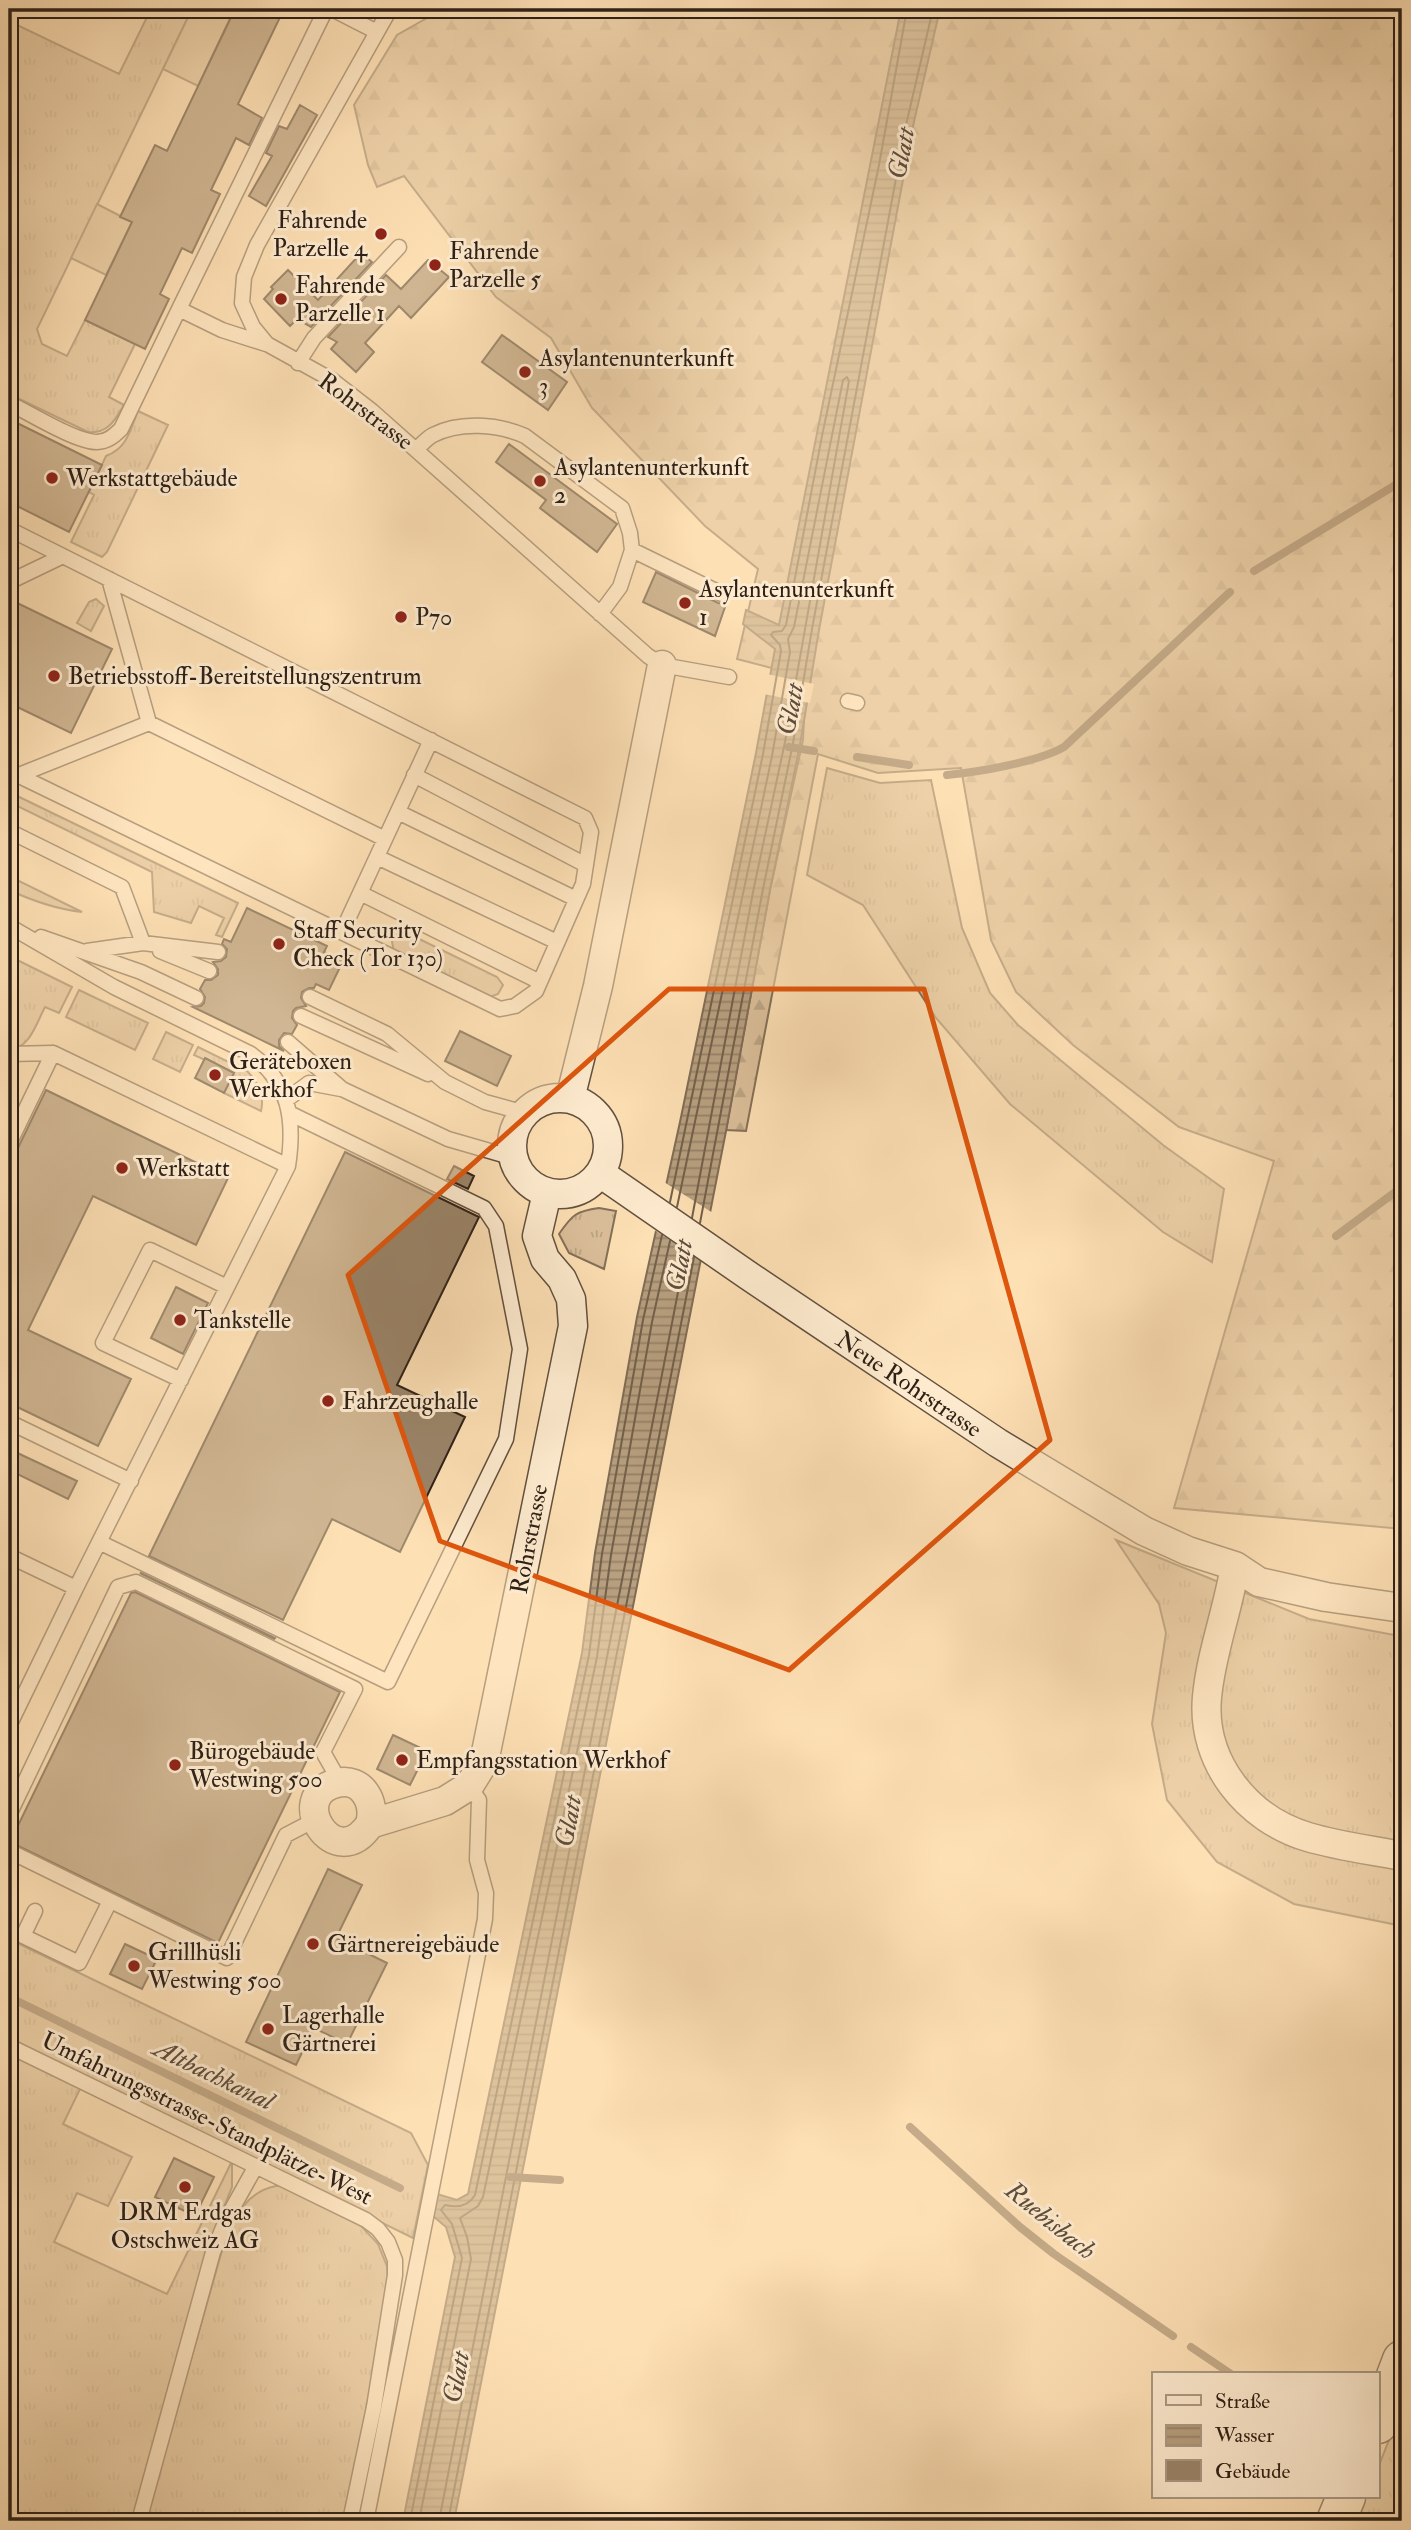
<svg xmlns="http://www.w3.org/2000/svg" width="1411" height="2530" font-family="'IM FELL Double Pica',serif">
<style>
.grass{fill:url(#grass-tufts);stroke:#847058;stroke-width:2}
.forest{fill:url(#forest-firs);stroke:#847058;stroke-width:2}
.garden{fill:#dbbf9a;stroke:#847058;stroke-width:2}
.water{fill:url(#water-rules);stroke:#806c55;stroke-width:2}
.pier{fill:#fee0b5}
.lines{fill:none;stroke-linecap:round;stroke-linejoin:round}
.shore{stroke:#72604b;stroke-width:2}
.stream{stroke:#806c55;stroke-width:8}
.building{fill:#9a8469;stroke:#2e2017;stroke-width:2}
.service-casing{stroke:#62503e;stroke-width:17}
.minor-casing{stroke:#62503e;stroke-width:31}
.secondary-casing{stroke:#2e2017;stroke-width:41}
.service{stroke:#feebcf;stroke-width:14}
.minor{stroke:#feebcf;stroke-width:28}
.secondary{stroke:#feebcf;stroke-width:38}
.marked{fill:none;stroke:#df560d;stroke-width:5;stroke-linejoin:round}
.poi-dot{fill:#8f2418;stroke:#feebcf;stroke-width:2.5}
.labels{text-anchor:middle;stroke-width:6;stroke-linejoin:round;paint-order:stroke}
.poi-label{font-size:24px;fill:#2e2017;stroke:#feebcf;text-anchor:start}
.street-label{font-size:24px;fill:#2e2017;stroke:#feebcf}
.water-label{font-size:26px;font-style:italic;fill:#5e4c3b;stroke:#feebcf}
</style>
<defs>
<pattern id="grass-tufts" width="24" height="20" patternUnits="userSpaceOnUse" patternTransform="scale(1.75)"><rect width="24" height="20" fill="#dbbf9a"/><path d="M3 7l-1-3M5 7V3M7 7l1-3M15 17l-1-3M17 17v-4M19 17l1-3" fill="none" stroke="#bca484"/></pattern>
<pattern id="forest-firs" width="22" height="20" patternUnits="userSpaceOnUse" patternTransform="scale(1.75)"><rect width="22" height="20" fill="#dbbf9a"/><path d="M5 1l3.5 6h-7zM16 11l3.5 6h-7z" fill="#bca484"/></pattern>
<pattern id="water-rules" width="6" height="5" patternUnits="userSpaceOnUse" patternTransform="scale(1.75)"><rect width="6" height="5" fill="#b79f7f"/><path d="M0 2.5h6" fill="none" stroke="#958167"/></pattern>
</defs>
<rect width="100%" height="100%" fill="#fee0b5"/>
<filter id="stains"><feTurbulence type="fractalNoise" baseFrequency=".00286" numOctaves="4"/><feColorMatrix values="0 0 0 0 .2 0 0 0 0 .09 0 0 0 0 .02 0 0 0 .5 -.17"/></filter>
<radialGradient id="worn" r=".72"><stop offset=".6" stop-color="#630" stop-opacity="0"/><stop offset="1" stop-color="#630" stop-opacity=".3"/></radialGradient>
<path class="grass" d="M151,9H192L37,329L42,344L67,356L85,320L135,344L109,397L124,405C115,420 108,434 88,432L9,394V21L119,74Z
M138,411L168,425L107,552L102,557L71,542L94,495L89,492L106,456C127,448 130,431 138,411Z
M96,599L104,606L91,631L77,623L89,602Z
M827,768L880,783L931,780L962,928L990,993L1018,1025L1163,1145L1224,1189L1212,1262L1163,1232L1010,1104L936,1018L863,905L807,875Z
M9,792L238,903L222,937L216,935L224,918L199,906L191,923L154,912L152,872L9,802Z
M9,877V876L82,912C55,909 33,901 9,890Z
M405,932L497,977L503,985L498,994L490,997L394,952L392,942L397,934Z
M9,956L72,987L59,1013L45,1007C36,1024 30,1048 9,1050V1035L15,1023L9,1020Z
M79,990L148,1023L135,1050L66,1017Z
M166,1032L193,1045L180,1072L153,1059Z
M198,1047L247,1071C258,1082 265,1095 261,1111L224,1093L234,1073L194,1055Z
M599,1208L616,1211L604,1269L569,1253L559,1234C572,1215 576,1211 599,1208Z
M1116,1540L1309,1619L1394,1635L1402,1629V1926L1294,1904L1217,1862L1167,1800L1152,1724L1166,1633L1159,1604Z
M9,1939L411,2133L428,2165L413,2238L9,2040Z
M9,2052L81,2087L63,2124L132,2157L108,2206L77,2193L54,2242L167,2294L232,2161V2187L209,2244L132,2521H9Z
M276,2186H283L351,2219L362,2227L378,2244L387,2266L388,2279L384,2320L344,2521H145L225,2240C237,2215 246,2192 276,2186Z
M1402,2407V2521H1354L1365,2497H1378V2468Z"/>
<path class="forest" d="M443,9H1402V1529L1174,1508L1274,1161L1179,1127L1073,1045L1016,992L991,940L961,768L878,773L818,754L746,1131L726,1130L770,890L803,740L806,677L737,659L758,569L705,526L592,408L551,338L496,297L404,176L377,187L368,165L354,105L397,35Z"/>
<path class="garden" d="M192,9H226L233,12L198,86L163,69Z
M97,204L132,222L106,275L71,258Z"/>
<path class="water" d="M901,9H940L913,126L819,630L800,745L770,890L727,1126L454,2521H403L455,2257L446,2227L433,2216L437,2194L457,2200L468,2194L582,1653L595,1553L637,1317L680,1122L756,753L775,649L743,624L746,610L779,625Z"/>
<path class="pier" d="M767,674L814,684L810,703L763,694Z
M664,1182L713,1213L703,1262L653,1229Z"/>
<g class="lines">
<path class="shore" d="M670,1202L763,754L781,651L780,645L771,635L773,632L782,631L786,625L822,436L879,165L907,9
M677,1207L772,756L790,652L788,639L794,627L843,380L847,377L849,381L785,742L754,887L692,1218
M700,1223L763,889L793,743L812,629L906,125L933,9
M410,2521L462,2258L452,2224L441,2210L445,2205C457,2208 468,2207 475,2195L589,1655L602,1554L643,1320L662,1235
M419,2521L471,2259L467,2237L460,2218L478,2206L483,2197L597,1657L611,1555L652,1322L670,1241
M439,2521L686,1251
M448,2521L694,1257"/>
<path class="stream" d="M1254,571L1402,481
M789,747L814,751
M857,757L909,765
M947,775C978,772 1038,762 1064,747L1230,592
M1336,1236L1402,1187
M9,1997L400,2188
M910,2127L1020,2227L1054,2254L1173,2336
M510,2177L560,2180
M1191,2347L1231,2374"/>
</g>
<path class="building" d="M235,9H284L238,104L262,118L249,145L236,138L211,190L220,194L192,253L182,248L160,294L169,299L145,349L85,320L132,222L120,217L155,145L167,151Z
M300,105L317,115L266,206L249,196L272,156L266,153L279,126L287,129Z
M361,253L372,262L311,327L297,319L290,326L264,299L273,289L271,287L288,270L318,300Z
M428,260L449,277L411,318L399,306L365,343L374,352L356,372L331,349L337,342L328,337L386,275L401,289Z
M502,335L567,382L548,410L482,362Z
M9,419L102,465L69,532L9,502Z
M509,444L617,524L597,552L540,508L546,500L496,462Z
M656,572L718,603L726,604L715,636L643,602Z
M9,599L112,649L71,733L9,703Z
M247,908L327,946L324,952L343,961L329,990L316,984L314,988H309L302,992L301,998L306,1006L296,1008L293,1011L292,1018L297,1025L292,1034L284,1033L279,1040V1046L284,1051L193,1007L201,1006L204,1003L205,997L200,989L205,980H211L218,975V969L213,962L221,961L226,957L227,949L222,944L224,939L231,942Z
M460,1031L511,1056L497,1086L445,1061Z
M205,1058L234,1073L224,1093L195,1078Z
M46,1090L228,1178L196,1245L93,1196L28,1330L131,1379L98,1446L9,1403V1174L16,1158L11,1156L18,1148Z
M345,1152L479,1217L397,1385L465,1417L400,1552L332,1519L283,1620L149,1556Z
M454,1166L474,1176L468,1189L447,1179Z
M176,1287L208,1303L183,1354L151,1338Z
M9,1449L77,1481L68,1499L9,1470Z
M140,1573H141L275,1638L274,1639Z
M135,1592L340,1692L218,1943L10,1842L131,1593Z
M393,1735L427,1751L410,1785L377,1769Z
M328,1869L362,1885L336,1938L387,1963L347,2044L314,2028L296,2065L246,2042Z
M125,1944L157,1959L142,1989L110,1974Z
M174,2158L214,2177L195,2216L155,2197Z"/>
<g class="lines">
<defs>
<path id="service" d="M332,9L377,32
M390,9L257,245L244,277L242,303L253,327L267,344L332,380L372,411L648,656L662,665L729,677
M179,309L326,9
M298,363L314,338L399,247
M9,403C29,413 76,442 97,442C107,442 114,436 121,429L179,309L222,330L266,344
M417,449C422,444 427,438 433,435C460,421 498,424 525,436L622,508L630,533L632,550L620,587L600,614
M9,529L585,818L591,832L583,884L536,991L515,1006L500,1009L9,771
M632,550L722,594
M109,579L149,723L385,839
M9,582L63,556
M848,701L857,703
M19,775L149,723
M414,775L586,865
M398,812L576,899
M9,831L122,887L143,943
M377,857L557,942
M360,893L540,982
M9,926L114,987L251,1054C290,1083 295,1120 288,1166L76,1588L9,1556
M342,932L431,740
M41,937L141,972L196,998
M87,951L143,943L218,952
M160,951L209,971
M310,997L387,1034L445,1082L485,1102L525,1113
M301,1016L428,1074
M288,1042L342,1089L448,1139L514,1158
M9,1054L53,1053L288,1166
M286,1100L309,1083L341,1089
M9,1144L53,1053
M181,1380L103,1343L150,1250L227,1287
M9,1422L131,1481
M99,1542L388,1682L506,1439L520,1349L496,1226L484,1208L289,1113
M9,1726L76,1588
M9,1815L118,1587L136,1582L355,1689L323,1752L340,1782
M9,1851L227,1958L286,1835L315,1820
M35,1911L23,1936L79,1963L110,1901
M9,2046L366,2220L378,2229L388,2242L395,2260V2275L374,2407L350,2521
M139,2521L213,2252L227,2218L256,2166
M366,2521L485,1919L486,1893L477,1860L479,1800L469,1786"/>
<path id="minor" d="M512 1146a48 48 0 1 1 96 0a48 48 0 1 1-96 0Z
M570,1099L598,986L662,665
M600,1173L749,1276L998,1443L1144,1531L1188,1551L1235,1566L1259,1582L1326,1597L1402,1608
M1235,1566C1228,1610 1211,1653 1207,1697C1201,1762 1247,1819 1308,1837C1338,1846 1371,1850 1402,1856
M370,1824C376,1802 362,1777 337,1783C284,1795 335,1877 370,1824L445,1801L469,1786L484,1762L573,1326L571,1299L562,1279L545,1259L537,1236L547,1193"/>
<path id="secondary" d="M1378,2424L1402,2360
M1336,2521L1346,2497"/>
</defs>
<use href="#service" class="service-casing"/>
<use href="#minor" class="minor-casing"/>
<use href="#secondary" class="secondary-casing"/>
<use href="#service" class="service"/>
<use href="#minor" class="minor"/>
<use href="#secondary" class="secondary"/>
</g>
<path d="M0 0H1411V2530H0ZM669,989H924L1050,1440L789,1670L440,1541L348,1275Z" fill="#fee0b5" fill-opacity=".55" fill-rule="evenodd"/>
<path class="marked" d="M669,989H924L1050,1440L789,1670L440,1541L348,1275Z"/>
<g class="poi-dot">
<circle cx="381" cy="234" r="7"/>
<circle cx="435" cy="265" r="7"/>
<circle cx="281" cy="299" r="7"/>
<circle cx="525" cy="372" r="7"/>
<circle cx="52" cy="478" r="7"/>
<circle cx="540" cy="481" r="7"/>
<circle cx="685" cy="603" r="7"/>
<circle cx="401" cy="617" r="7"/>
<circle cx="54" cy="676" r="7"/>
<circle cx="279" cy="944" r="7"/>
<circle cx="215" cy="1075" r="7"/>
<circle cx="122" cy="1168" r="7"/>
<circle cx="180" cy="1320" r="7"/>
<circle cx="328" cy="1401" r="7"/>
<circle cx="402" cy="1760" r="7"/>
<circle cx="175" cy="1765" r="7"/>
<circle cx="313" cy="1944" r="7"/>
<circle cx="134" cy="1966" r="7"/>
<circle cx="268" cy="2029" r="7"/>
<circle cx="185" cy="2187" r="7"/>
</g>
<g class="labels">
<g class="poi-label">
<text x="367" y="228" text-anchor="end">Fahrende<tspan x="367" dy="28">Parzelle 4</tspan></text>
<text x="449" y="259">Fahrende<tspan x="449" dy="28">Parzelle 5</tspan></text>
<text x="295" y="293">Fahrende<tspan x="295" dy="28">Parzelle 1</tspan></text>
<text x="539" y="366">Asylantenunterkunft<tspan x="539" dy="28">3</tspan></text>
<text x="554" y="475">Asylantenunterkunft<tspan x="554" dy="28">2</tspan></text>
<text x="66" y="486">Werkstattgebäude</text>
<text x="699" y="597">Asylantenunterkunft<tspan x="699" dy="28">1</tspan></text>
<text x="415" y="625">P70</text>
<text x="68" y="684">Betriebsstoff-Bereitstellungszentrum</text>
<text x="293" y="938">Staff Security<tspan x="293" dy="28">Check (Tor 130)</tspan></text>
<text x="229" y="1069">Geräteboxen<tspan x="229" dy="28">Werkhof</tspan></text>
<text x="136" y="1176">Werkstatt</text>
<text x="194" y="1328">Tankstelle</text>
<text x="342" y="1409">Fahrzeughalle</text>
<text x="189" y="1759">Bürogebäude<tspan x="189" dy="28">Westwing 500</tspan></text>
<text x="416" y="1768">Empfangsstation Werkhof</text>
<text x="327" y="1952">Gärtnereigebäude</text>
<text x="148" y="1960">Grillhüsli<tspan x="148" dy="28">Westwing 500</tspan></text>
<text x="282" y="2023">Lagerhalle<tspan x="282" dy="28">Gärtnerei</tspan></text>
<text x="185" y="2220" text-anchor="middle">DRM Erdgas<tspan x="185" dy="28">Ostschweiz AG</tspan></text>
</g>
<g class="street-label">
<text transform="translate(366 411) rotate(37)" y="8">Rohrstrasse</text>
<text transform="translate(909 1384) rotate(34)" y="8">Neue Rohrstrasse</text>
<text transform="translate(529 1539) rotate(-79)" y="8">Rohrstrasse</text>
<text transform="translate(207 2118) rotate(26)" y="8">Umfahrungsstrasse-Standplätze-West</text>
</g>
<g class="water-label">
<text transform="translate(901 153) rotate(-79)" y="9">Glatt</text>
<text transform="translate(790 709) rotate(-79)" y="9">Glatt</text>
<text transform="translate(679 1265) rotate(-79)" y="9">Glatt</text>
<text transform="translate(568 1821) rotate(-79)" y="9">Glatt</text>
<text transform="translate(214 2074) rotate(26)" y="9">Altbachkanal</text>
<text transform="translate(1051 2220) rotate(39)" y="9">Ruebisbach</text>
<text transform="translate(456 2377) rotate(-79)" y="9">Glatt</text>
</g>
</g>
<rect width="1411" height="2530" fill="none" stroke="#fee0b5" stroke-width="35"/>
<rect x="10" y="10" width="1390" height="2509" fill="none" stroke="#2e2017" stroke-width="3.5"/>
<rect x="18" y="18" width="1376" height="2495" fill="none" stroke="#2e2017" stroke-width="2"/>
<rect x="1152" y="2372" width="228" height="126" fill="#feebcf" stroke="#ab9a85" stroke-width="2"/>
<rect x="1166" y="2395" width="35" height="10" fill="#feebcf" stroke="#ab9a85" stroke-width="2"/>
<text x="1215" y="2408" font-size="21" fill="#2e2017">Straße</text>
<rect x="1166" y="2425" width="35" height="21" fill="url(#water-rules)" stroke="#ab9a85" stroke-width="2"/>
<text x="1215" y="2442" font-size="21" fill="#2e2017">Wasser</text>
<rect x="1166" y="2460" width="35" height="21" fill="#9a8469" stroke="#ab9a85" stroke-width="2"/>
<text x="1215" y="2478" font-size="21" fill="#2e2017">Gebäude</text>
<rect width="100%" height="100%" filter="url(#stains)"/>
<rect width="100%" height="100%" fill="url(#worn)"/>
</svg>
